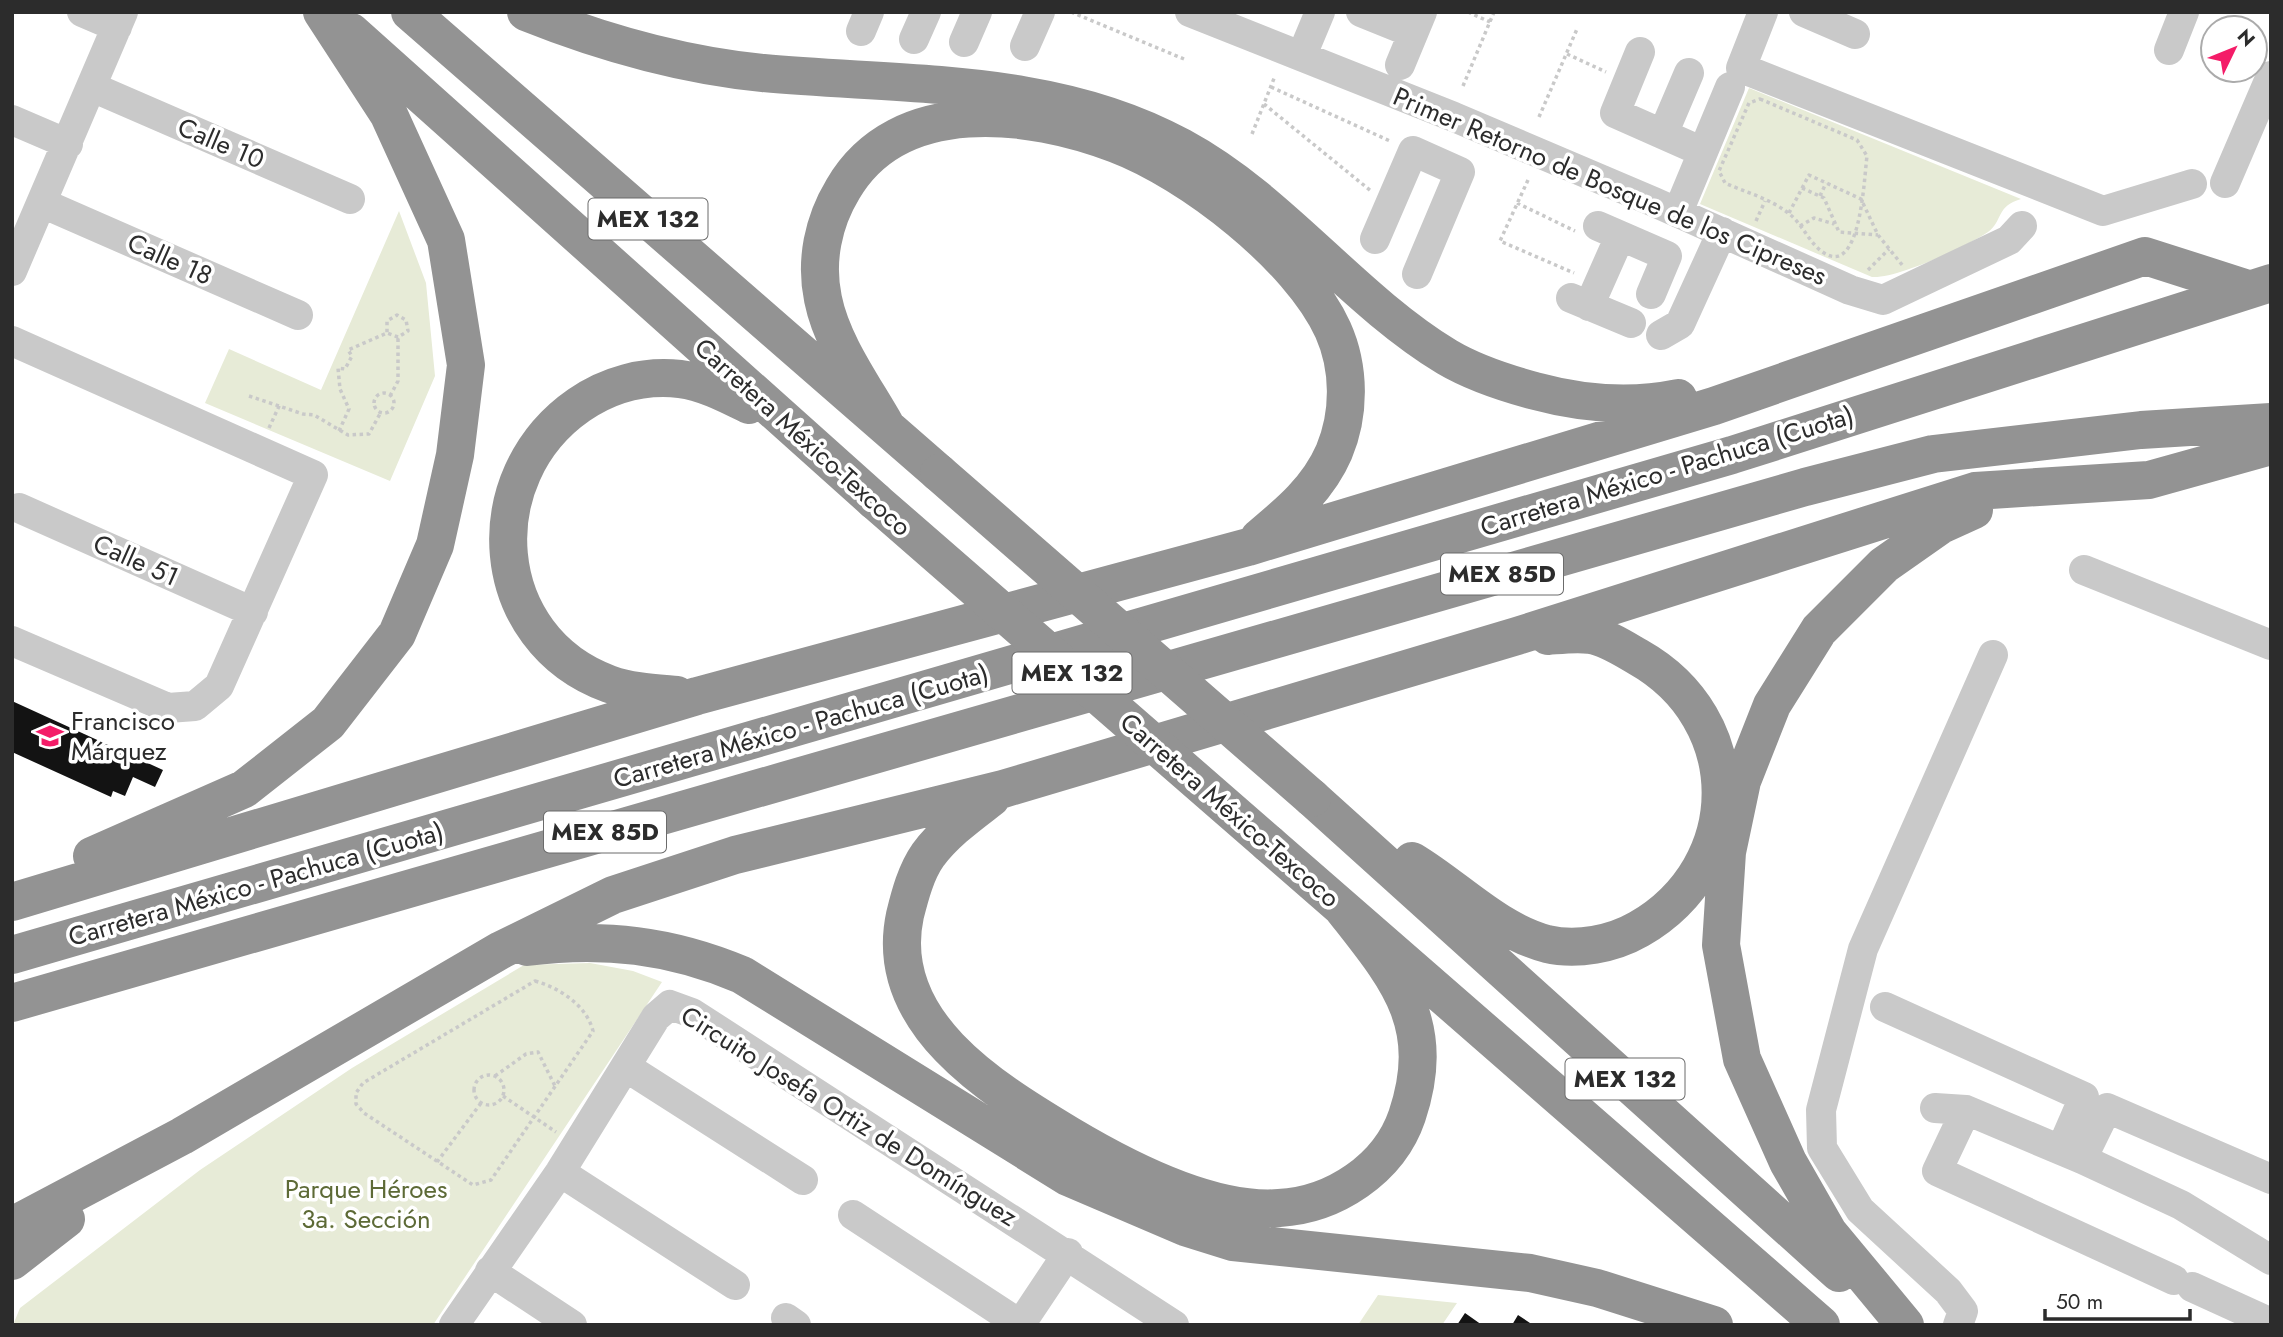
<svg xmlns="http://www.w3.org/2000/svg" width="2283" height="1337" font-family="Jost,sans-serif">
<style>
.green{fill:#e7ebd7}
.building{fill:#131313}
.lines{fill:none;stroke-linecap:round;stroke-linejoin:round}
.path{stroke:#c9c9c9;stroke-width:3.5;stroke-dasharray:3.5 3.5;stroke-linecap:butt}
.minor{stroke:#c9c9c9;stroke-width:30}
.highway{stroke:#939393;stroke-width:38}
.highway-bridge{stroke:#939393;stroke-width:38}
.labels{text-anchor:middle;stroke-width:7;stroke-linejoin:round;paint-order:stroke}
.shield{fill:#fff;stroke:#6b6b6b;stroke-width:2}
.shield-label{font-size:24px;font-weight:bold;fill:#2c2c2c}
.street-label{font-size:26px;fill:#2c2c2c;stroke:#fff}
.poi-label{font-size:26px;fill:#2c2c2c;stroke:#fff;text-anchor:start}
.park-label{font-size:26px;fill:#5d6a36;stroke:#fff}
</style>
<rect width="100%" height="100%" fill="#fff"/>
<path class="green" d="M1749,88L2021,199C1996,206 2003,221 1988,232C1966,247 1896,279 1872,277L1700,204Z
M399,211L426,283L435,376L390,481L205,403L229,349L321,390Z
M590,963L633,971L662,982L433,1325H13L20,1308L200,1170L352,1068L524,965Z
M1378,1295L1457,1303L1442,1325H1358Z"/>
<path class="building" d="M12,701L163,770L155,787L133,777L125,796L113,791L111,797L12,752Z
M1465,1313L1482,1325H1457Z
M1518,1315L1533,1325H1512Z"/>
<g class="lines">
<path class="path" d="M1071,12L1184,59
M1468,12L1490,22
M1567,54L1606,72
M1463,86L1494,12
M1271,87L1390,141
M1760,99L1857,140L1867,156C1864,177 1861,284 1820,250C1807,239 1801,222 1788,213C1771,199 1745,192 1725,183L1719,171L1749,103Z
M1264,104L1371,191
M1539,117L1577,29
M1252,134L1275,76
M1528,180L1500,241L1574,273
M1802,188L1824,198L1839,232L1878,235
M1820,196L1826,183
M1517,203L1575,231
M1789,213L1809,175L1861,199L1878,235L1903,266
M1756,221L1765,201
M1800,226L1814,218L1834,224
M1868,270L1889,249
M374 403a10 10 0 1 1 20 0a10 10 0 1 1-20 0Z
M249,396L303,414L314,415L348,435L369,434L381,412
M390,396L398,381V337
M269,428L280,404
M339,431L349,409L340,389L338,368L345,369L352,356L348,350L387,333L398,337L408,331L406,320L397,315L387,321V333
M535,981C560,988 587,1006 593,1031L491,1180L473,1185L364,1113L356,1104V1093L363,1083Z
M474 1090a15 15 0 1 1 30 0a15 15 0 1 1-30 0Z
M495,1076L526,1054L538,1052L555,1086
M503,1096L556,1132
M437,1162L481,1103"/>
<path class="minor" d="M82,12L117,27
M1190,12L1454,117L1654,202L1850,290L1883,300L2009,240L2022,226
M1361,12L1413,33
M1763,12L1741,68L2103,211L2192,184
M1804,12L1855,34
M861,31L869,12
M914,39L926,12
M964,42L977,12
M1025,46L1040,12
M2169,50L2184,12
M1640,52L1615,113L1703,152
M1302,55L1320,12
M1400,65L1422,12
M92,87L350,199
M12,120L68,144
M1663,134L1689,73
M2225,183L2271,76
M42,203L298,315
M1678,212L1730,87
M1598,226L1667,256L1651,294
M1375,239L1413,151L1460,172L1417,274
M12,271L123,12
M1571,298L1631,323
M1589,306L1620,236
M1661,335L1680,324L1722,232
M12,341L313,475L219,686L195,706L168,708L12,641
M19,508L253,612
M2084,570L2271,645
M1885,1007L2084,1097L2061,1150
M626,1067L803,1180
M1935,1108L1966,1110L2082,1159L2181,1205L2271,1260
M1966,1110L1937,1171L2174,1280
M2082,1159L2107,1108L2271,1179
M560,1172L735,1285
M853,1215L1021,1325
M490,1271L572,1325
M2192,1287L2271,1323
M786,1318L796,1325
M454,1325L560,1172L656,1017L670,1005L692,1013L1174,1325
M1020,1325L1068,1253
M1958,1325L1963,1311L1948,1291L1860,1210L1822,1148L1821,1110L1863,949L1993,655"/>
<path class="highway" d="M410,12L939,473
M526,12C601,42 682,65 763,73C904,86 1053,77 1181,147C1281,201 1350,298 1447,357C1474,373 1505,383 1535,391C1583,404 1629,408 1678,398
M351,32L875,501
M886,426C864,387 832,344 823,299C815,261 823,222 843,189C898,94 1030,111 1116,144C1190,172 1300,257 1333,330C1350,368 1350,414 1334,452C1318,489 1289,513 1259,538
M677,695C654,693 631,692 609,684C486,639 475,477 579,405C608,385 643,375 680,379C704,382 727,394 749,405
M991,798C969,815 945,832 928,855C916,872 910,895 905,915C882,1022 991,1088 1069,1135C1126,1169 1211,1213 1279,1208C1334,1205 1389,1169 1407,1116C1438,1023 1397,978 1343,909
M1312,798L1839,1273
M1269,844L1821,1325
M92,856L244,789L328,723L397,634L435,545L455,455L466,365L446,240L389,115L322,12
M1412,861C1457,888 1495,930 1547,944C1577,951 1613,944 1639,929C1748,866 1748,719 1638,657C1624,649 1606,637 1590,635C1577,633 1561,635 1548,636
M12,902L697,696L1248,547L1714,406L2145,256L2248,289
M527,947C603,937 671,945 742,975L1068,1177L1185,1227L1233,1242L1530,1273L1597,1288L1714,1325
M12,955L1732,455L2271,283
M12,1003L1805,487L1933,454L2141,430L2271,422
M12,1226L182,1136L501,950L613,895L735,855L1003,789L1517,636L1975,491L2149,480L2271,446
M12,1261L66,1219
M1905,1325L1828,1232L1788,1162L1742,1059L1721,945L1727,852L1742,781L1772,705L1819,630L1884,565L1941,525L1974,510"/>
<path class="highway-bridge" d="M939,473L1312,798
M875,501L1269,844"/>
</g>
<defs>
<symbol id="school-bare" viewBox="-9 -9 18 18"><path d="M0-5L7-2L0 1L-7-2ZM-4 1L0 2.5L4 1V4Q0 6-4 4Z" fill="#f41c68" stroke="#fff" stroke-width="2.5" paint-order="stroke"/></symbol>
</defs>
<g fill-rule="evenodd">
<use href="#school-bare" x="31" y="717" width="38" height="38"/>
</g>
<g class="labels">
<g class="shield">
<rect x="588.5" y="198.5" width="119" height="41" rx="5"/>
<rect x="1441" y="553.5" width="122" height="41" rx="5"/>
<rect x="1012.5" y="652.5" width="119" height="41" rx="5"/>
<rect x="544" y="811.5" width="122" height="41" rx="5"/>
<rect x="1565.5" y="1058.5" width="119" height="41" rx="5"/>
</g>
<g class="shield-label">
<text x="648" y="227">MEX 132</text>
<text x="1502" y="582">MEX 85D</text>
<text x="1072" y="681">MEX 132</text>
<text x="605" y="840">MEX 85D</text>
<text x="1625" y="1087">MEX 132</text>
</g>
<g class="street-label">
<text transform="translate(221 143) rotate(23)" y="9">Calle 10</text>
<text transform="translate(1610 186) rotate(23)" y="9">Primer Retorno de Bosque de los Cipreses</text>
<text transform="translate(170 259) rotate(24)" y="9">Calle 18</text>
<text transform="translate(803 437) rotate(42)" y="9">Carretera México-Texcoco</text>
<text transform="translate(1667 471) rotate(-17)" y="9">Carretera México - Pachuca (Cuota)</text>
<text transform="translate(136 560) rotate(24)" y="9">Calle 51</text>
<text transform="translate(801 726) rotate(-16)" y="9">Carretera México - Pachuca (Cuota)</text>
<text transform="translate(1230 810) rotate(41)" y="9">Carretera México-Texcoco</text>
<text transform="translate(256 884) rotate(-16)" y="9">Carretera México - Pachuca (Cuota)</text>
<text transform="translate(849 1116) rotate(32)" y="9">Circuito Josefa Ortiz de Domínguez</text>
</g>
<g class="poi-label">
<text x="71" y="730">Francisco<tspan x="71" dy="30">Márquez</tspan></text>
</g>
<g class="park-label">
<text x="366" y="1198">Parque Héroes<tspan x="366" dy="30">3a. Sección</tspan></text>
</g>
</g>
<rect width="2283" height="1337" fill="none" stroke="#2c2c2c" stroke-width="28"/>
<g transform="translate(2234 49) rotate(47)"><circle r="33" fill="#ffffff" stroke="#ababab" stroke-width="2"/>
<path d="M0-5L12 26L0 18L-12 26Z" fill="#f41c68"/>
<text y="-10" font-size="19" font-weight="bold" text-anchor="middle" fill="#2c2c2c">N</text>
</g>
<path d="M2045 1309v10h145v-10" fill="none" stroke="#2c2c2c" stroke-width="3.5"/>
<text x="2056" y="1309" font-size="21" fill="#2c2c2c" stroke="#ffffff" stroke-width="5" paint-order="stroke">50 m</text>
</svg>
